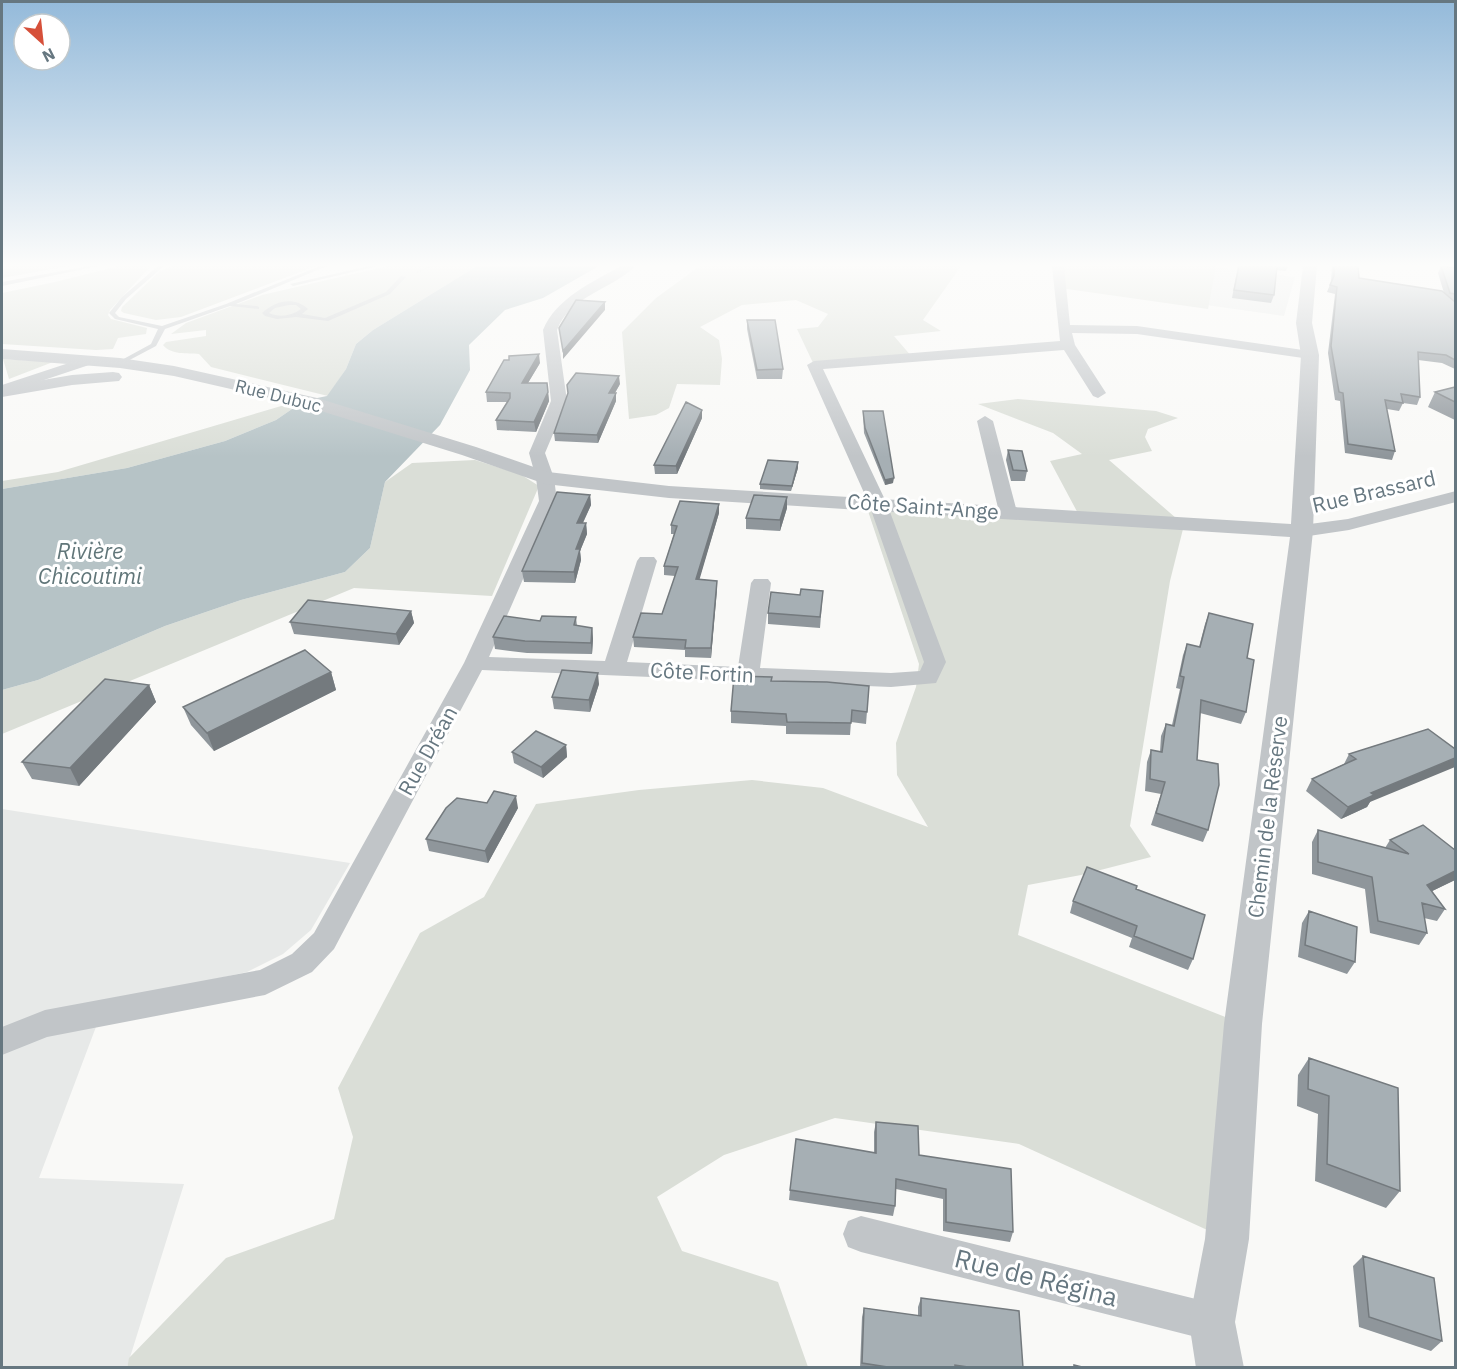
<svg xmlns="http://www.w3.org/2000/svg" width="1457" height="1369" font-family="'IBM Plex Sans',sans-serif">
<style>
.built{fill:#e7e9e8}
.green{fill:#daded7}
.water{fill:#b6c3c6}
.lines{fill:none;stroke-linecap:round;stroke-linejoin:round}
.path{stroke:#bbbec0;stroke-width:2;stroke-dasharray:1.5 1.5;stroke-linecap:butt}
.service{fill:#c1c5c8;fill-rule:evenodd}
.minor{fill:#c1c5c8;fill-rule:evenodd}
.tertiary{fill:#c1c5c8;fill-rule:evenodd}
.wall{fill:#8f969b}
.shaded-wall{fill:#747a7e}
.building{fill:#a6afb4;stroke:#747a7e;stroke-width:1.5}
.labels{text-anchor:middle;stroke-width:6;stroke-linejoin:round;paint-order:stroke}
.far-street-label{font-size:18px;fill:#667780;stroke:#fff}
.street-label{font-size:21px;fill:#667780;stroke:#fff}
.water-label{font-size:22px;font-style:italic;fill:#617679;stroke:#fff}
.near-street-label{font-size:26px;fill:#667780;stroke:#fff}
</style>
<rect width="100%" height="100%" fill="#f9f9f7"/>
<path class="built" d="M1204,266L1295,277L1284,316L1078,287Z
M2,809L350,863L311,930L283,954L247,972L105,1003L39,1178L184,1184L127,1367H2Z"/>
<path class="green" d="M2,266H69L2,278Z
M119,266H151L110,310L108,315L111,319L147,328L146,334L118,338L113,349L96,350L2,344V293L55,282Z
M172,266H316L181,317L156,320L124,313L121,311L122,307L160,271Z
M388,266H477L373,330L356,344L346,369L328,396L211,367L199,354C187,353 171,355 163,345L166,342L206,336V330L171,334L186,323L262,295Z
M700,266H961L923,320L941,331L894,336L912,357L814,365L797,329L818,327L828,314L796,300L742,305L700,327L719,340L722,359L720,385L677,384L669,408L656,415L629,419L622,332L656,298Z
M1058,266H1216L1208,309L1060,288Z
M3,359L53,362L9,379Z
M1018,399L1156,411L1178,418L1148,429L1145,437L1152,451L1109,460L1184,525L1170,581L1130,826L1151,857L1081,875L1028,885L1018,935L1243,1024L1227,1239L1019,1144L835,1118L724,1155L657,1197L682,1251L778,1282L808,1367L127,1368L129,1358L226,1258L334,1219L353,1137L338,1088L420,933L484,897L536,804L639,790L752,780L823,788L928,827L897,775L896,743L916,687L919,664L867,508L1081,519L1050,461L1082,454L1053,433L978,404Z
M288,404L292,409L276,420L225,441L127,468L2,489V481L58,472Z
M475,460L520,474L539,486L492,596L354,588L2,734V690L38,680L165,626L241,600L345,572L370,548L385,482L412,463Z"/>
<path class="water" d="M477,266H599L543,298L505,310L469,345L470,370L440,425L385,482L370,548L345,572L241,600L165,626L38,680L2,690V489L127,468L225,441L276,420L292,409L288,404L327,396L346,369L356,344L373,330Z"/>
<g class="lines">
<path class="path" d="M417,272L433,266"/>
<path class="service" d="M89,266H99L2,286V282Z
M158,266H164L126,299L115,313L119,317L162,326L226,304L320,266H327L236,304L257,306L259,307V309L230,306L165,329L156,346L122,364H118V362L151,344L158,329L115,319L109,313L122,297Z
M369,266H378L293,286L290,284Z
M401,276L406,277L390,294L328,321L296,317L277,319L265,316L262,313C275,301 294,296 308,309L302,314L325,318L386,292ZM289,305H296L301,309C291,316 280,318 269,313L275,308Z"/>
<path class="minor" d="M621,266H635C612,290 570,295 557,330L567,401L545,453L554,478L557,501L489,657L605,661L637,561L640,557H654L657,561L627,662L738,667L751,583L754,579H768L771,583L760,668L891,673L920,671L924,662L869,504L807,365L814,361L1060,341L1052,266H1064L1070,325L1137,326L1310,351L1317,355L1310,359L1137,334L1072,333L1075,345L1106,393L1098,398L1093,396L1064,350L823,369L887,504L946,662L936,683L891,687L482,670L334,949L312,972L265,995L47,1037L2,1055V1027L45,1010L260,970L292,954L314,933L464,663L539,501L536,478L529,453L551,401L543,330C556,298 593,282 621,266Z
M84,358L89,359L91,362L89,365L2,394V385Z
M985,416L993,421L1017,512L1014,516H1002L999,512L977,421Z
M1456,491V502L1349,530L1302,537L1295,535L1293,531L1295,527L1302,525L1348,519Z
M861,1216L1212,1303L1226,1308L1231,1322L1226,1336L1212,1341L861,1252L848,1247L843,1234L848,1221Z"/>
<path class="tertiary" d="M1303,266H1317L1312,323L1319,355L1313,531L1262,1024L1249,1239L1235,1322L1244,1368H1196L1189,1322L1205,1239L1224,1024L1290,537L669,498L545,484L462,455L305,406L174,376L120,368L2,359V349L120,358L174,366L317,398L476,447L548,472L669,486L1291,524L1301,355L1296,323Z
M113,372L119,373L122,377L119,381L72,385L2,397V387L72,375Z"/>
</g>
<path class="wall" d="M1238,266H1288L1286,271L1276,270L1274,295L1271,303L1232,298Z
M1332,266H1358L1359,278L1444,293L1438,273L1441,266L1455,268V301H1454L1455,302V369L1442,363L1418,360L1420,397L1417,405L1403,403L1399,411L1387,409L1395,451L1392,460L1345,453L1340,401L1335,400L1328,353L1335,294L1327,292L1331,282Z
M747,320L783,369L782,379H757L747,329Z
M540,363L528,383H547L549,401L536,432L497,430L496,420L507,402H487L486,392Z
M620,384L615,393H616V401L598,443L555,441L554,433Z
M1455,387V420L1428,407L1435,392Z
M702,410V418L677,474H655L654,465Z
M863,411L893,483L885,485L864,433Z
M1008,450L1027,471L1025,481H1011L1006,460Z
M798,468L791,491L760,489V484Z
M590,495L591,505L583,523H586L587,534L580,551L581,560L575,583L524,582L522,571Z
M719,504V513L699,579L717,581L711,658L685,657V650L634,647L633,637L662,614L675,576L664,575V566L674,534H671V525Z
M787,508L780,531L746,529V518Z
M823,591L820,628L768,624V613L800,595Z
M411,611L414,623L399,645L294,634L290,622Z
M1209,613L1247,658L1246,712L1241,724L1200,713L1197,760L1208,830L1203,842L1151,825L1161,794L1145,791L1147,762L1151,750L1160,752L1161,736L1166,724L1172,725L1180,689L1176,688L1183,655L1187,644L1199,647L1205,624Z
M576,617L577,626L592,628L593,639L592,654L527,653L495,649L493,637L540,621Z
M331,672L336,690L214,751L191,725L183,707Z
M771,681L869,686L866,724L851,722L850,735L786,734V726L731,723V711Z
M599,684L590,712L554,709L552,697Z
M149,685L156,702L79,786L32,779L22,762Z
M1428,729L1370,802L1367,807L1341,819L1306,791L1312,779L1344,764L1349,754Z
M566,745L567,757L543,778L514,763L512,752Z
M487,803L518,808L488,863L429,851L426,839Z
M1318,830L1385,848L1390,840L1455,880L1432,891L1445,909L1437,921L1424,918L1427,933L1419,945L1370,933L1365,889L1312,874V842Z
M1136,889L1193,959L1188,970L1129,947L1132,938L1070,913L1073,901Z
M1309,911L1355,962L1347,974L1298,957L1302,923Z
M1309,1058L1400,1191L1386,1208L1315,1181L1318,1114L1297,1106L1298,1075Z
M876,1122L919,1155L1013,1232L1010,1242L943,1231V1199L896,1189L895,1206L893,1216L789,1200L790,1190L874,1152V1132Z
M1363,1256L1442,1341L1431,1351L1359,1327L1353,1266Z
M921,1298L1023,1368H860L862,1317L864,1308L918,1316V1307Z"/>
<path class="shaded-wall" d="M605,302V310L563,359V351Z
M539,354L540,363L523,391L522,383Z
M619,376L620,384L610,401L609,393Z
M548,392L549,401L536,432L534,422Z
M616,393V401L598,443L597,435Z
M702,410V418L677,474L676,466Z
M798,462V468L791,491L792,486Z
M894,478L893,483L885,485V480Z
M590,495L591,505L578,533L577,523Z
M787,497V508L780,531V520Z
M719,504V513L697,588L696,579Z
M586,523L587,534L580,551L581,560L575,583L574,572L576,549Z
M717,581V590L711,658V648Z
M411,611L414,623L399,645L396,634Z
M592,628L593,639L592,654L591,643Z
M331,672L336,690L214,751L207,733Z
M598,673L599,684L590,712L589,700Z
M149,685L156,702L79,786L70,768Z
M566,745L567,757L543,778L541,767Z
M1455,758V767L1370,802L1367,807L1341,819L1348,807L1371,793Z
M516,796L518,808L488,863L485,851Z
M1455,871V880L1420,897L1427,885Z"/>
<path class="building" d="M1239,266H1277L1274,295L1234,290Z
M1334,266H1358L1359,278L1442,291L1455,302V360L1446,355L1418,352L1420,397L1401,394L1403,403L1385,400L1395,451L1348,444L1343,393L1339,392L1331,346L1337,287L1330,285L1334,276Z
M1441,266L1455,268V294L1450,293Z
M576,300L605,302L563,351L559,328Z
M747,320H775L783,369L757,370Z
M539,354L522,383H547L548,392L534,422L496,420L510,398V393L486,392L504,360H509V356Z
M576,373L619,376L609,393H616L597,435L554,433L568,393L567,385Z
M1455,387V402L1435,392Z
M686,402L702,410L676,466L654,465Z
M863,411H883L894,478L885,480L865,428Z
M1008,450L1022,451L1027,471L1013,470Z
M768,460L798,462L792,486L760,484Z
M557,492L590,495L577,523H586L576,549H580L574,572L522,571Z
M754,495L787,497L780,520L746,518Z
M680,501L719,504L696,579L717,581L711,648H685L686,640L633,637L641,613L662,614L678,567L664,566L677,526L671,525Z
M801,589L823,591L820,617L768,613L771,592L800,595Z
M308,600L411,611L396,634L290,622Z
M1209,613L1253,624L1247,658L1254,660L1246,712L1201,700L1197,760L1218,764L1219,785L1208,830L1156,813L1165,782L1150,779L1151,750L1162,752L1166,724L1174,726L1184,677L1180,676L1187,644L1200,647Z
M504,616L540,621L542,616L576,617L574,625L592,628L591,643L525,641L493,637Z
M305,650L331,672L207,733L183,707Z
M562,670L598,673L589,700L552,697Z
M734,676L772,677L771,681L827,682L869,686L867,712L852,710L851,723L787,722L786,714L731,711Z
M105,679L149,685L70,768L22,762Z
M1428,729L1455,749V758L1371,793L1374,795L1348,807L1312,779L1356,759L1349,754Z
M536,731L566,745L541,767L512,752Z
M494,791L516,796L485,851L426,839L446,808L457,798L487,803Z
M1423,825L1455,850V871L1427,885L1445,909L1422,903L1427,933L1378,921L1372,877L1318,862V830L1409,854L1390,840Z
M1087,867L1137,886L1136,889L1205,915L1193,959L1134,936L1137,926L1073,901Z
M1309,911L1357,927L1355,962L1305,945Z
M1309,1058L1398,1088L1400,1191L1327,1164L1329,1096L1308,1089Z
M876,1122L918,1126L919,1155L1011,1169L1013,1232L946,1222V1189L896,1179L895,1206L790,1190L796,1139L876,1153Z
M1363,1256L1434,1278L1442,1341L1369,1317Z
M921,1298L1019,1311L1023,1368H975L955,1365V1368H894L862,1363L864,1308L921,1316Z
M1074,1365L1086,1368H1074Z"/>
<linearGradient id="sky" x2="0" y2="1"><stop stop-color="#94bada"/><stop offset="0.58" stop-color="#fcfcfb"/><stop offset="1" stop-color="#fcfcfb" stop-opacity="0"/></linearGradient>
<rect width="1457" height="457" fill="url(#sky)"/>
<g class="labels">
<g class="far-street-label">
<text transform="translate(278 396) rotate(14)" y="6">Rue Dubuc</text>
</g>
<g class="street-label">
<text transform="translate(1374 492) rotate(-13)" y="7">Rue Brassard</text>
<text transform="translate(923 507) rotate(4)" y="7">Côte Saint-Ange</text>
<text transform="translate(702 673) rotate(3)" y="7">Côte Fortin</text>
<text transform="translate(428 751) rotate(-61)" y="7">Rue Dréan</text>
<text transform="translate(1268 817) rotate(-83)" y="7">Chemin de la Réserve</text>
</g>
<g class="water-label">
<text x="90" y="559">Rivière<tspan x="90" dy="25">Chicoutimi</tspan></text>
</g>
<g class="near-street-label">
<text transform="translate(1036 1278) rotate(14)" y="9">Rue de Régina</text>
</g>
</g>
<rect width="1457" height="1369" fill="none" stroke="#667780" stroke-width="6"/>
<g transform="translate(42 42) rotate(153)"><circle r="28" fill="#ffffff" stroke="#c2c9cc" stroke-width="1.5"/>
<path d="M0-4.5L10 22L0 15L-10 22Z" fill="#d6503a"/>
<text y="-9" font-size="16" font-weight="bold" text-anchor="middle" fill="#667780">N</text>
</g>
</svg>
